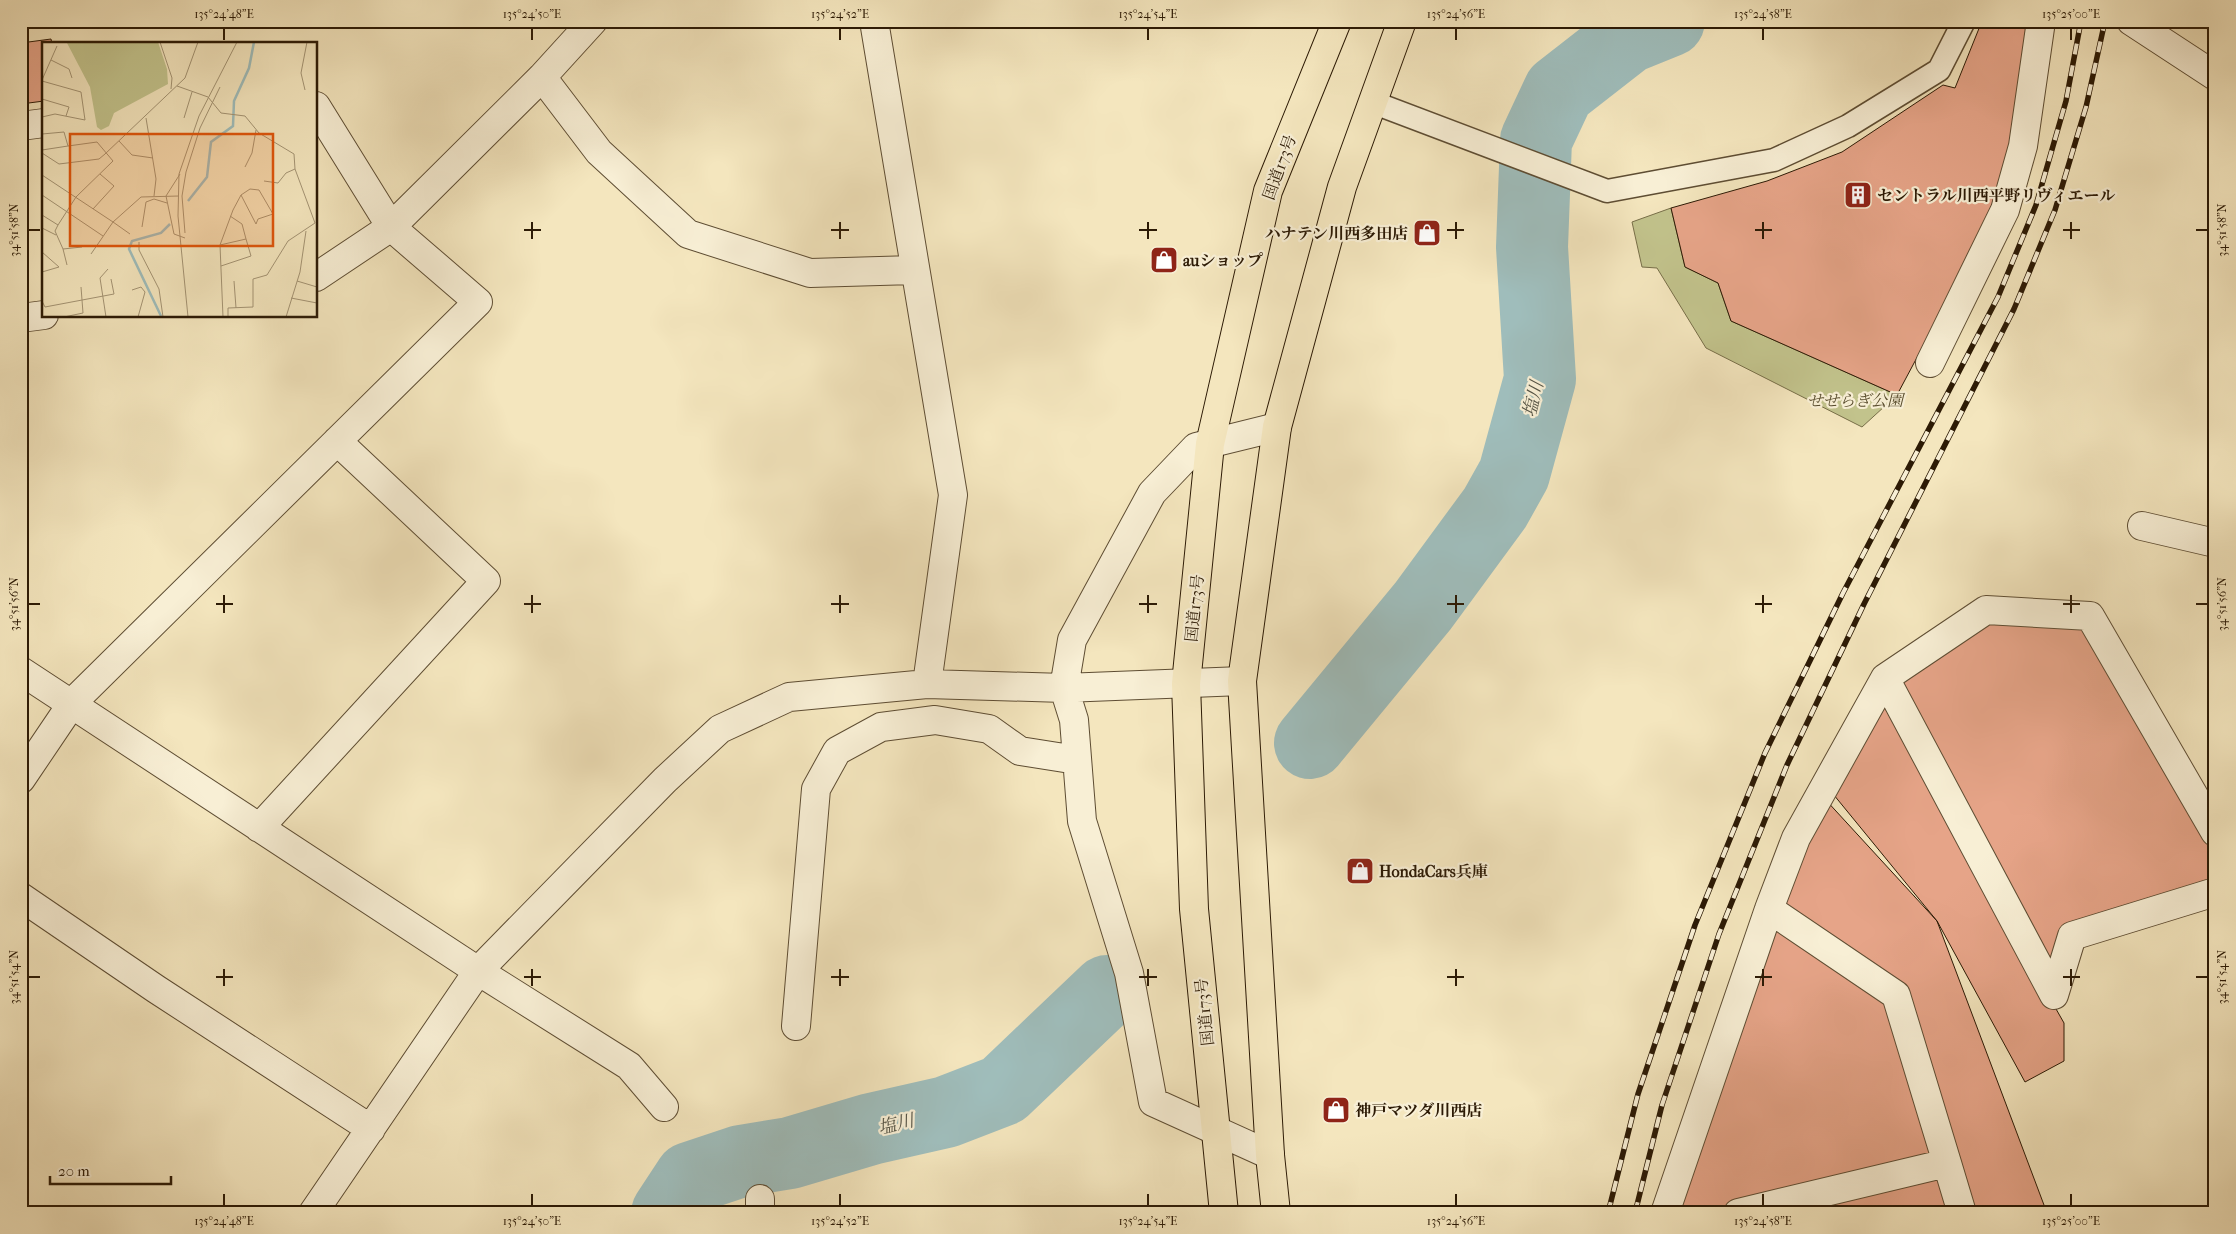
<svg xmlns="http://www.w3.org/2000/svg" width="2236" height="1234" font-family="'IM FELL French Canon','Noto Serif JP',serif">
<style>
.green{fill:#c2c38c;stroke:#776e48}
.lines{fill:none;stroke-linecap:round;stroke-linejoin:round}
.river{stroke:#9fbdbb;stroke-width:72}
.building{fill:#e6a488;stroke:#2c1a05}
.service-casing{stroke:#5e4d33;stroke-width:25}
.minor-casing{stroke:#5e4d33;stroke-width:30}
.trunk-casing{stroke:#2c1a05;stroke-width:30}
.service{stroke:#f8efd5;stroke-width:22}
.minor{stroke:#f8efd5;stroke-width:28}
.trunk{stroke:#f4e6be;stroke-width:28}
.rail-casing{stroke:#2c1a05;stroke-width:5.5}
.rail{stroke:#f8efd5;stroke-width:4;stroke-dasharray:11;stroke-linecap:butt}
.ticks{fill:none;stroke:#2c1a05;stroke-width:2}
.labels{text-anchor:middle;stroke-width:4.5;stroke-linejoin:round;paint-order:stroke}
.street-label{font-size:16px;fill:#2c1a05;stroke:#f8efd5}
.poi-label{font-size:16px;font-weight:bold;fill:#2c1a05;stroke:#f8efd5;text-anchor:start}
.park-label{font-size:16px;font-style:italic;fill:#594d2e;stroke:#f8efd5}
.water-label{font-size:18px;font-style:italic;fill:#545345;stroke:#f8efd5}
.inset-river{fill:none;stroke:#9fbdbb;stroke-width:2.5}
.inset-road{fill:none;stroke:#a49474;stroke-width:1}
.view{fill:#df560c;fill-opacity:0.15;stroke:#df560c;stroke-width:2.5}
.inset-edge{fill:none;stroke:#2c1a05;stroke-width:2.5}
.neatline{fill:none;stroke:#2c1a05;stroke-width:2}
.ticks-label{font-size:12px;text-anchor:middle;fill:#2c1a05}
</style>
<rect width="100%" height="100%" fill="#f4e6be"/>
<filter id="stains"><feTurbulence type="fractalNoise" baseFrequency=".004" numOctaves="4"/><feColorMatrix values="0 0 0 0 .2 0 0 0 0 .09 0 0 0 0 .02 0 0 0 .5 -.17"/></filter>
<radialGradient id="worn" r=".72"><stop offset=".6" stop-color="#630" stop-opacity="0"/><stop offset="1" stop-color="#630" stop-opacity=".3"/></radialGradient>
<path class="green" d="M1671,208L1685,267L1718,283L1731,321L1897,395L1862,427L1706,348L1657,268L1642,267L1632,222Z"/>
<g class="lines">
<path class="river" d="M1310,743L1423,606L1495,508L1514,474L1540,379L1532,247L1536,140L1559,91L1627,38L1669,21
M667,1213L690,1178L741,1161L790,1153L871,1129L946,1112L1003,1090L1107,991"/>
</g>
<path class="building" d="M1982,21H2018L2029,25L2010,161L1971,256L1897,395L1731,321L1718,283L1685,267L1671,208L1767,181L1842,152L1943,85L1955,88Z
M2174,21H2215V30L2174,23Z
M51,39L52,44H44V101L21,104V43Z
M1986,610L2090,616L2215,832V892L2072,936L2047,981L1885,678Z
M2215,686V712L2208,687Z
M1877,694L2064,1023V1061L2025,1082L1937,921L1829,789Z
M1824,798L1937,921L2047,1213H1966L1896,995L1776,913Z
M1765,920L1896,995L1945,1155L1705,1213H1665Z
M1947,1163L1962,1213H1767Z"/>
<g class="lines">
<defs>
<path id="service" d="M1372,102L1607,191L1774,160L1848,126L1939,70L1964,21"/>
<path id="minor" d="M874,21L953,495L927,684
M2131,21L2215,76
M542,77L599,152L688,234L810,273L914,270
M21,126L44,123
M316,277L391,227L542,77L593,21
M21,318L44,315
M1930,363L2005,210L2023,146L2041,21
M2142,526L2215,543
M21,671L478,971L665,780L720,729L789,697L927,684L1064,688L1242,681
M1885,678L2054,995L2072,936L2215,892
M21,779L73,702L478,302L391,227L316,106
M259,828L486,581L337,441
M21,897L156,989L371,1129
M1769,909L1896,995L1947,1163
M796,1026L816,789L837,751L881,727L935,720L989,729L1020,751L1077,760
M1270,1155L1153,1102L1129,973L1082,821L1074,720L1064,688L1072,640L1152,493L1196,447L1277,427
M760,1199V1213
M313,1213L478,971L629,1066L664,1107
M1665,1213L1769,909L1796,838L1885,678L1986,610L2090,616L2215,832
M1738,1213L1947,1163L1962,1213"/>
<path id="trunk" d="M1224,1213L1194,909L1186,684L1210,444L1268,191L1337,21
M1276,1213L1270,1155L1242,681L1277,427L1342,187L1402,21"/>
</defs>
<use href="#service" class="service-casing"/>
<use href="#minor" class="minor-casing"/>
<use href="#trunk" class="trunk-casing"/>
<use href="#service" class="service"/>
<use href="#minor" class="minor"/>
<use href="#trunk" class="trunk"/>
<defs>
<path id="rail" d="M1608,1213L1638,1094L1695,925L1765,753L1843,593L1998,297L2036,205L2066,101L2081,21
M1635,1213L1662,1105L1719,934L1787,765L1864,604L2014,309L2055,210L2086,107L2105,21"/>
</defs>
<use href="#rail" class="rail-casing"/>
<use href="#rail" class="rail"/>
</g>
<path class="ticks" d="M224,28V40M532,28V40M840,28V40M1148,28V40M1456,28V40M1763,28V40M2071,28V40M532,222V239M840,222V239M1148,222V239M1456,222V239M1763,222V239M2071,222V239M28,230H40M524,230H541M831,230H849M1139,230H1157M1447,230H1464M1755,230H1772M2063,230H2080M2196,230H2208M224,595V613M532,595V613M840,595V613M1148,595V613M1456,595V613M1763,595V613M2071,595V613M28,604H40M216,604H233M524,604H541M831,604H849M1139,604H1157M1447,604H1464M1755,604H1772M2063,604H2080M2196,604H2208M224,969V986M532,969V986M840,969V986M1148,969V986M1456,969V986M1763,969V986M2071,969V986M28,977H40M216,977H233M524,977H541M831,977H849M1139,977H1157M1447,977H1464M1755,977H1772M2063,977H2080M2196,977H2208M224,1194V1206M532,1194V1206M840,1194V1206M1148,1194V1206M1456,1194V1206M1763,1194V1206M2071,1194V1206"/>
<defs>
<symbol id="building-square" viewBox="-11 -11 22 22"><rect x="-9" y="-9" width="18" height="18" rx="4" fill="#8f2418" stroke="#f8efd5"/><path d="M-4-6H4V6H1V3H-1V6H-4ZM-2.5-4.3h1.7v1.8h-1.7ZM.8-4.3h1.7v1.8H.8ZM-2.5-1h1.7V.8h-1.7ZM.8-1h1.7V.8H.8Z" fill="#fff"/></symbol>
<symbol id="shop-square" viewBox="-11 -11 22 22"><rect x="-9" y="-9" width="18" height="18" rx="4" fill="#8f2418" stroke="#f8efd5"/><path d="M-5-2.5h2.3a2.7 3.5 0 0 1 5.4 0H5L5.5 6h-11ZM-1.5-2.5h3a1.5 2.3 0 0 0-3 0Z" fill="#fff"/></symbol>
</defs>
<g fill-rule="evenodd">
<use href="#building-square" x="1842" y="179" width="32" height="32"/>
<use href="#shop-square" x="1411" y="217" width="32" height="32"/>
<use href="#shop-square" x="1148" y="244" width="32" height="32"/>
<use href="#shop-square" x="1344" y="855" width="32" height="32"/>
<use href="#shop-square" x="1320" y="1094" width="32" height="32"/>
</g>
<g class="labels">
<g class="street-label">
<text transform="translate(1279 167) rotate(-70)" y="6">国道173号</text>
<text transform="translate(1194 608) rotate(-84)" y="6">国道173号</text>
<text transform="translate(1204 1012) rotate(-96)" y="6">国道173号</text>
</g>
<g class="poi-label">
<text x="1877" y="201">セントラル川西平野リヴィエール</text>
<text x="1408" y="239" text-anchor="end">ハナテン川西多田店</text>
<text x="1183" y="266">auショップ</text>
<text x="1379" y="877">HondaCars兵庫</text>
<text x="1355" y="1116">神戸マツダ川西店</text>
</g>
<g class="park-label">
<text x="1855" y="406">せせらぎ公園</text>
</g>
<g class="water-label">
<text transform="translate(1533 399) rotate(-76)" y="6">塩川</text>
<text transform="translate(896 1124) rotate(-13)" y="6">塩川</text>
</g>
</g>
<g transform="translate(42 42)">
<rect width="275" height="275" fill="#f4e6be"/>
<path d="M116,0L125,27L126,42L72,71L67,84L59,88L55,85L48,45L25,1Z" fill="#c2c38c"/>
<path class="inset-river" d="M146,159L165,135L169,100L191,84L192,59L207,26L212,0M119,274L87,207L90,199L119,191L128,182"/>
<path class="inset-road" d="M118,0L130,36L129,47M9,18L27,27L30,36M0,38L15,4M0,39L39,50L43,78L13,72L0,75M135,44L166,55L179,71L203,74L217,91L252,112L253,127L273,181L246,199L225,233L211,237V265L186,266V275M263,48L259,31L265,0M0,57L27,65L24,74M104,76L114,137L112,154M142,76L150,50M0,92L22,90L26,104L0,108M77,99L90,113L111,116M0,111L17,122L57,117L63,112L143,36L156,0M203,125L210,111L214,88M138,132L124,154L132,192L143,196M0,133L71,180L99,155L137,154M222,139L236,141L244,131L253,127M0,153L61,194M51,167L72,144L58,132M0,173L16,183L34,155L71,119L55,100L26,104M188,174L200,182L204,197M16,183L13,189L21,207M100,185L104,160L112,157L125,161M0,186L14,193M143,191L140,154L144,130L158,86L178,45M97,200V208L117,247L121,275M178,203L204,197L209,214L179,224M0,210L17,225L0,230M49,212L71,180L88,192M25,223L21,207L40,205M192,239L194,266M255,239L275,245M90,248L99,245L103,250L96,275M249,256L275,261M0,259L3,265L72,252L69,237M22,275L41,271L39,245M64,275L58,236L66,227M146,275L136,174L137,132L157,74L195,0M181,275L178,203L191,168L199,153L208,147L217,148L231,172L216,177L214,182L199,153M244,275L258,230L264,189"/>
<path class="view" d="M28,92H231V204H28Z"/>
<rect width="275" height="275" class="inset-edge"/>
</g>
<rect width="2236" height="1234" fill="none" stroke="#f4e6be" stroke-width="55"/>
<path d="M50 1176v8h121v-8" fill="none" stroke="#2c1a05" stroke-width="2.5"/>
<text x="58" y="1176" font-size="15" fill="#2c1a05" stroke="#f8efd5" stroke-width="4" paint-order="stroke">20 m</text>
<rect x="28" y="28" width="2180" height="1178" class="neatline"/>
<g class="ticks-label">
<text x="224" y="18">135°24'48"E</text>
<text x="532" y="18">135°24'50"E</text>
<text x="840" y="18">135°24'52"E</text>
<text x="1148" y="18">135°24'54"E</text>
<text x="1456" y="18">135°24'56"E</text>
<text x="1763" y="18">135°24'58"E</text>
<text x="2071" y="18">135°25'00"E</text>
<text transform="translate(14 230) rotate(-90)" y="4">34°51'58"N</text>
<text transform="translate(2222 230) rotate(-90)" y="4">34°51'58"N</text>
<text transform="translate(14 604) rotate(-90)" y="4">34°51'56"N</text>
<text transform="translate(2222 604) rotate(-90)" y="4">34°51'56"N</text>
<text transform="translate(14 977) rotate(-90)" y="4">34°51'54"N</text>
<text transform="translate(2222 977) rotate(-90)" y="4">34°51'54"N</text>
<text x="224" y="1225">135°24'48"E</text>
<text x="532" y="1225">135°24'50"E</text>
<text x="840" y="1225">135°24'52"E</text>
<text x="1148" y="1225">135°24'54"E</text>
<text x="1456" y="1225">135°24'56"E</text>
<text x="1763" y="1225">135°24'58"E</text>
<text x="2071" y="1225">135°25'00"E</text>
</g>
<rect width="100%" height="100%" filter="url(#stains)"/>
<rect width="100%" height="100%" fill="url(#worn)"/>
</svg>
